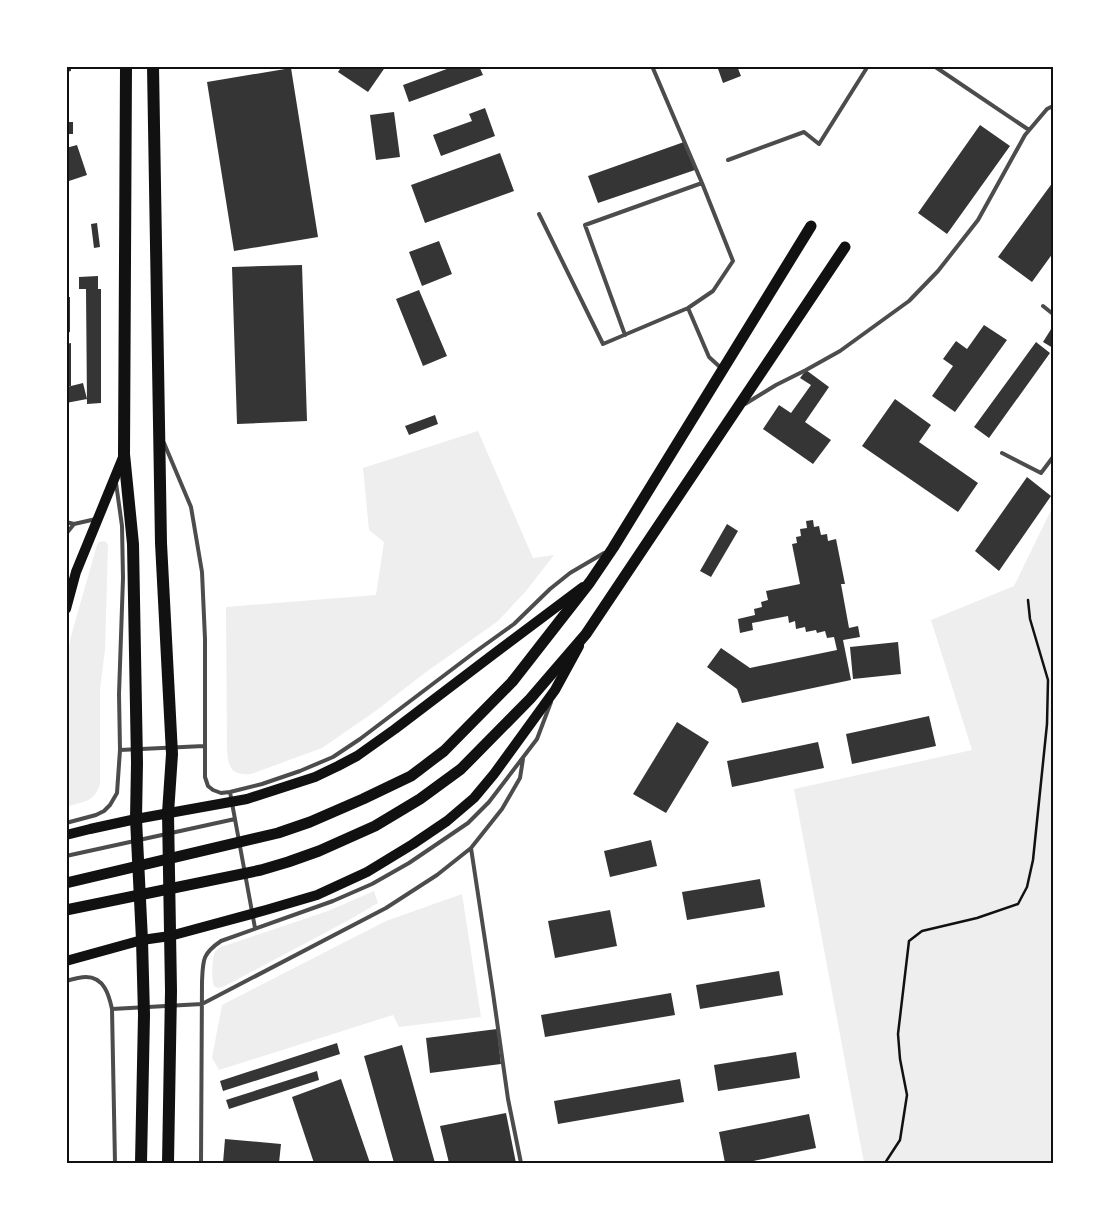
<svg xmlns="http://www.w3.org/2000/svg" width="1119" height="1229" font-family="Quicksand,sans-serif">
<style>
.green{fill:#eee}
.building{fill:#353535}
.lines{fill:none;stroke-linecap:round;stroke-linejoin:round}
.path{stroke:#111;stroke-width:2.5}
.service{stroke:#4c4c4c;stroke-width:4}
.secondary{stroke:#111;stroke-width:10}
.primary{stroke:#111;stroke-width:11}
.trunk{stroke:#111;stroke-width:12}
.neatline{fill:none;stroke:#111;stroke-width:2}
</style>
<rect width="100%" height="100%" fill="#fff"/>
<path class="green" d="M478,431L533,558L554,555L526,591L498,621L422,675L377,710L322,748L251,774C230,776 228,766 227,748L226,607L376,595L384,542L369,530L363,468Z
M1053,506V1163H864L794,789L972,750L931,620L1014,586Z
M104,541L106,542L108,545L105,650L100,689V784C94,803 84,801 66,807V664L71,636L97,545L99,542Z
M374,891L378,903L349,920L223,987L218,988L214,986C211,980 212,959 215,952C217,949 218,949 221,947L328,911Z
M462,894L481,1017L399,1027L393,1015L219,1070L212,1058L222,1005L386,921Z"/>
<path class="building" d="M66,66H71V71L66,72Z
M342,66H386L368,92L338,72Z
M455,66H479L483,75L409,102L403,85Z
M717,66H737L741,76L723,83Z
M291,68L318,237L234,251L207,82Z
M485,108L495,136L441,156L433,135L472,121L469,114Z
M394,112L400,157L376,160L370,115Z
M66,122H73V134H66Z
M980,125L1010,146L947,234L918,213Z
M684,142L695,170L598,203L588,176Z
M77,145L87,175L66,182V148Z
M500,153L514,191L425,223L411,185Z
M1053,182V253L1032,282L998,257Z
M97,223L100,247L94,248L91,224Z
M439,241L452,274L422,286L409,252Z
M302,265L307,421L237,424L232,267Z
M98,276V289H101V403L87,404L86,289H79V277Z
M419,290L447,356L423,366L396,299Z
M66,297H70V332L66,333Z
M984,325L1007,340L955,412L932,396L953,366L943,359L956,341L967,349Z
M1053,326V348L1043,342Z
M1036,342L1050,353L989,438L974,427Z
M71,343V386L83,383L87,399L66,403V387L71,386H66V344Z
M806,370L829,387L805,422L831,440L813,464L763,429L779,405L791,413L811,385L800,378Z
M895,399L931,425L919,442L978,483L958,512L862,446Z
M435,415L438,424L409,435L405,426Z
M1027,477L1051,496L999,571L975,551Z
M813,520L814,527L819,526L821,535L827,534L828,541L836,539L845,584H841L849,628L858,626L860,637L843,640L851,680L742,703L737,689L707,667L721,648L750,668L837,650L834,637L827,638L825,631L817,633L816,630L806,632L805,627L796,629L795,621L789,623L788,616L752,623L753,630L740,633L738,619L755,615L754,609L762,607L761,602L768,600L766,591L800,584L792,544L797,543L796,537L801,536L800,529L807,528L806,521Z
M727,524L738,531L711,577L700,571Z
M898,642L901,674L853,679L850,647Z
M929,716L936,746L852,764L846,734Z
M677,722L709,742L666,813L633,794Z
M818,742L824,768L732,787L727,761Z
M651,840L657,866L610,877L604,851Z
M760,879L765,907L687,920L682,892Z
M610,910L617,946L555,958L548,921Z
M779,971L783,995L700,1009L696,985Z
M671,993L675,1015L545,1037L541,1015Z
M497,1029L501,1064L430,1073L426,1038Z
M337,1043L340,1054L223,1091L220,1081Z
M402,1045L435,1163H394L364,1056Z
M796,1052L800,1078L718,1091L714,1065Z
M317,1071L319,1080L229,1109L226,1100Z
M341,1079L370,1163H314L292,1097Z
M680,1079L684,1102L558,1124L554,1101Z
M506,1113L516,1163H449L440,1126Z
M809,1114L816,1148L744,1163H725L719,1132Z
M225,1139L281,1144L279,1163H223Z"/>
<g class="lines">
<path class="path" d="M885,1163L900,1140L907,1095L900,1059L898,1034L909,941L922,931L977,918L1018,904L1027,887L1033,860L1047,724L1048,680L1030,619L1028,600"/>
<path class="service" d="M652,66L702,183L733,261L713,291L688,308
M934,66L1029,130
M728,160L804,132L819,144L868,66
M539,214L603,344L688,308L709,357L721,368
M1043,306L1053,314
M625,335L585,225L702,183
M745,404L776,385L806,370L840,351L909,301L938,271L978,220L1025,135L1047,109L1053,106
M164,443L191,507L202,572L205,639V777L208,786L213,790L221,793L230,792L262,784L300,771L333,757L360,739L475,652L514,624L550,589L570,573L604,553
M1002,453L1041,473L1053,457
M66,522L74,524
M66,534L74,524L96,519
M120,750L204,746
M230,792L255,928
M66,823L96,815L104,811L110,805L117,793L120,750L119,694L123,578L122,526L116,483
M66,856L235,819
M66,981C73,979 80,977 86,977C104,977 109,995 112,1009L115,1163
M112,1009L202,1004L386,908L437,875L471,848
M201,1163L202,982C203,960 202,954 221,941L333,901L372,884L409,863L468,823L489,802L537,739L551,702
M521,1163L508,1099L493,993L471,848L502,809L520,778L523,759"/>
<path class="secondary" d="M66,609L76,572L124,455
M66,835L90,829L136,819L247,799L315,777L338,766L357,756L395,729L495,653L583,587
M66,961L142,940L170,936L266,910L317,895L367,872L413,844L447,821L474,798L494,774L555,690L579,646"/>
<path class="primary" d="M66,883L278,833L310,822L363,799L411,776L444,751L512,682L590,582L613,548L811,226
M66,910L261,870L288,862L319,851L375,826L420,799L461,769L530,699L586,634L845,247"/>
<path class="trunk" d="M126,66L124,454L133,544L137,763L136,819L142,940L144,1015L141,1163
M153,66L161,543L172,754L168,813L171,991L168,1163"/>
</g>
<rect width="1119" height="1229" fill="none" stroke="#ffffff" stroke-width="135"/>
<rect x="68" y="68" width="984" height="1094" class="neatline"/>
</svg>
